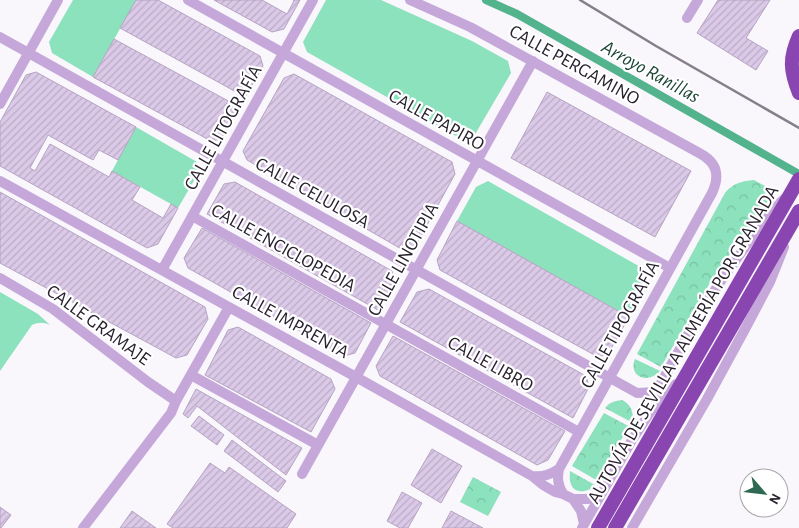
<svg xmlns="http://www.w3.org/2000/svg" width="799" height="528" font-family="'Alegreya Sans',sans-serif">
<style>
.green{fill:#8be2bc}
.forest{fill:url(#forest-crowns)}
.lines{fill:none;stroke-linecap:round;stroke-linejoin:round}
.canal{stroke:#52b38d;stroke-width:8}
.building{fill:url(#building-hatch);stroke:#b5a4c2}
.minor{stroke:#c5a8d9;stroke-width:10}
.highway{stroke:#8945b0;stroke-width:14}
.rail{stroke:#857f89;stroke-width:2.5}
.labels{text-anchor:middle;stroke-width:4.5;stroke-linejoin:round;paint-order:stroke}
.street-label{font-size:19px;fill:#29222e;stroke:#fff}
.water-label{font-size:20px;font-style:italic;fill:#1d4736;stroke:#fff}
</style>
<defs>
<pattern id="forest-crowns" width="20" height="18" patternUnits="userSpaceOnUse" patternTransform="scale(1.25)"><rect width="20" height="18" fill="#8be2bc"/><path d="M2 6a3 3 0 1 1 6 0M12 15a3 3 0 1 1 6 0" fill="none" stroke="#78c2a2"/></pattern>
<pattern id="building-hatch" width="6" height="6" patternUnits="userSpaceOnUse" patternTransform="scale(1.25)"><rect width="6" height="6" fill="#dbc9e8"/><path d="M-1 1l2-2M0 6l6-6M5 7l2-2" fill="none" stroke="#bcacc7"/></pattern>
</defs>
<rect width="100%" height="100%" fill="#f9f6fc"/>
<path class="green" d="M73,0H136L93,77L52,53L49,42Z
M326,0H381L472,41L508,61L511,73L474,136L463,140L307,52L303,42Z
M136,127L197,162L199,172L178,208L112,171Z
M488,181L644,269L648,280L629,317L457,221L476,187Z
M0,292L38,314L50,325C43,322 39,322 32,325L0,371Z"/>
<path class="forest" d="M754,180L767,187L771,193L768,201L711,281L661,367L637,354L725,193C733,183 742,181 754,180Z
M635,359L660,371C647,385 628,376 635,359Z
M622,400C632,405 633,412 633,423L605,408C610,402 615,401 622,400Z
M604,413L630,427C617,445 606,461 598,481L572,466Z
M570,471L595,485C590,492 574,495 571,484C569,480 570,475 570,471Z
M473,477L501,492L488,516L460,502Z"/>
<g class="lines">
<path class="canal" d="M486,0L517,14L799,174"/>
</g>
<path class="building" d="M136,0H158L260,56L263,66L221,139L211,141L93,77L114,39L232,103L238,93L120,28Z
M214,0H262L287,14L294,1L293,0H300L284,29L272,32Z
M718,0H770L746,38L768,51L756,70L697,33Z
M36,72L136,127L118,160L99,150L93,160L48,135L30,168L35,171L50,144L109,177L112,171L140,187L132,200L163,218L171,204L178,208L158,244L147,248L0,166V122L26,75Z
M294,74L452,162L455,174L415,247L403,250L247,160L243,151L284,78Z
M547,92L691,171L655,237L511,158Z
M235,182L392,271L395,280L378,310L207,214L224,184Z
M0,192L205,307L208,319L187,355L176,358L0,263Z
M457,221L629,317L608,354L598,357L440,270L437,260Z
M202,228L371,323L355,353L344,356L188,268L184,258Z
M429,289L586,376L589,387L573,418L400,322L417,292Z
M238,327L331,379L335,389L311,432L205,375L228,330Z
M393,336L565,431L548,460L537,465L380,376L376,366Z
M196,389L302,448L286,475L197,406L188,418L183,414Z
M199,416L224,435L217,445L191,426Z
M232,440L286,481L278,492L224,451Z
M432,449L462,466L441,503L411,485Z
M210,463L225,473L229,467L296,514L287,528H173L167,524Z
M402,492L422,503L408,528H400L387,521Z
M0,507L11,515L1,528H0Z
M132,511L156,528H120Z
M451,511L483,528H442Z"/>
<g class="lines">
<path class="minor" d="M188,0L670,268
M410,0L470,27L701,154C717,163 720,176 712,193L559,469C550,475 543,477 532,476
M687,18L698,0
M0,37L637,393L656,392L701,311L727,272L773,209L784,199
M0,104L58,0
M0,181L356,377L532,476L543,485L555,492L563,494L573,499H588L601,494
M192,216L579,432
M162,270L313,0
M0,278L53,309L148,382L176,401
M191,375L318,445
M559,469C557,479 558,485 563,494
M302,474L533,61
M573,499L581,511L584,524
M83,528L171,413L176,401L229,307
M582,528L632,440L651,411L676,384
M632,528L707,399L744,331L770,282L784,247"/>
<path class="highway" d="M799,36C789,58 790,71 799,93
M598,528L799,179
M615,528L799,211"/>
<path class="rail" d="M580,0L656,46L799,128"/>
</g>
<g class="labels">
<g class="street-label">
<text transform="translate(575 64) rotate(29)" y="7">CALLE PERGAMINO</text>
<text transform="translate(437 119) rotate(29)" y="7">CALLE PAPIRO</text>
<text transform="translate(222 127) rotate(-61)" y="7">CALLE LITOGRAFÍA</text>
<text transform="translate(313 192) rotate(29)" y="7">CALLE CELULOSA</text>
<text transform="translate(284 247) rotate(29)" y="7">CALLE ENCICLOPEDIA</text>
<text transform="translate(402 259) rotate(-61)" y="7">CALLE LINOTIPIA</text>
<text transform="translate(291 321) rotate(29)" y="7">CALLE IMPRENTA</text>
<text transform="translate(99 324) rotate(36)" y="7">CALLE GRAMAJE</text>
<text transform="translate(619 324) rotate(-61)" y="7">CALLE TIPOGRAFÍA</text>
<text transform="translate(682 344) rotate(-60)" y="7">AUTOVÍA DE SEVILLA A ALMERÍA POR GRANADA</text>
<text transform="translate(491 363) rotate(29)" y="7">CALLE LIBRO</text>
</g>
<g class="water-label">
<text transform="translate(651 71) rotate(29)" y="7">Arroyo Ranillas</text>
</g>
</g>
<g transform="translate(764 493) rotate(118)"><circle r="24" fill="#ffffff" stroke="#a9a7ab"/>
<path d="M0-4L9 19L0 12L-9 19Z" fill="#2f6951"/>
<text y="-8" font-size="14" font-weight="bold" text-anchor="middle" fill="#29222e">N</text>
</g>
</svg>
